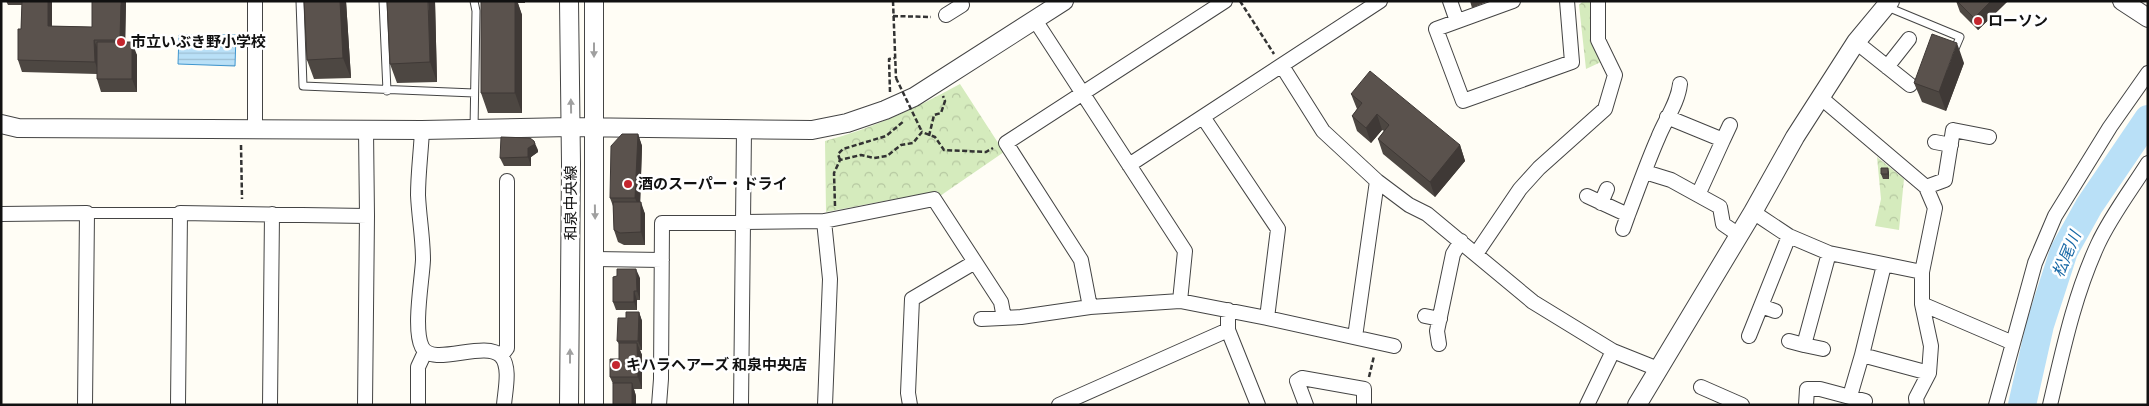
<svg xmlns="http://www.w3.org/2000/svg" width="2149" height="406" font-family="Bitter,'Noto Sans JP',serif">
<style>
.park{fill:url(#park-crowns)}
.water{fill:url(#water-rules);stroke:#3f96cf}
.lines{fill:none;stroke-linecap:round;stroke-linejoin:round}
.river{stroke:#b9e0f7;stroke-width:28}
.service-casing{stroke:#444;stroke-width:9}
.pedestrian-casing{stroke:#444;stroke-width:12}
.minor-casing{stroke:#444;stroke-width:16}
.tertiary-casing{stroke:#444;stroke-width:20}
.path{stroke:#333;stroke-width:2.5;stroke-dasharray:5 2.5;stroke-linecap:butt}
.service{stroke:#fff;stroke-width:7}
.pedestrian{stroke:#fff;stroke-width:10}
.minor{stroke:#fff;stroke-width:14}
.tertiary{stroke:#fff;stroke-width:18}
.path-bridge{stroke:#333;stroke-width:2.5;stroke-dasharray:5 2.5;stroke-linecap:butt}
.wall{fill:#4d4742}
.shaded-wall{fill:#3f3936}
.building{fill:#5a524d;stroke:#3f3936}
.oneway{fill:#a0a0a0}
.poi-dot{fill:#c4262e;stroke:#fff;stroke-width:2}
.labels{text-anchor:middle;stroke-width:5;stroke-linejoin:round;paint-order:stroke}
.poi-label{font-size:15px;font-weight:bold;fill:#111;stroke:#fff;text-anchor:start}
.street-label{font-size:15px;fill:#111;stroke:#fff}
.water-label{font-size:16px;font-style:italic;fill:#1768a6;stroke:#fff}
</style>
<defs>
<pattern id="park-crowns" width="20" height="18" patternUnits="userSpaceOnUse" patternTransform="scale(1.25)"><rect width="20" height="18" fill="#d5ebbd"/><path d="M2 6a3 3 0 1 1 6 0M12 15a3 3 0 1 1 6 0" fill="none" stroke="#b6c8a1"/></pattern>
<pattern id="water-rules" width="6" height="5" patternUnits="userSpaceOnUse" patternTransform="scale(1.25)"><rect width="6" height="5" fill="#b9e0f7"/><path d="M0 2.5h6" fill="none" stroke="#9ebfd3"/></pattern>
</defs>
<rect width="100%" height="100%" fill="#fffdf5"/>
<path class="park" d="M1583,1H1592V41L1601,62L1586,69L1579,5Z
M960,84L1004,152L940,196L937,191L826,212L825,141C874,128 916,108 960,84Z
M1877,157L1904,179L1899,230L1875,226L1881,199Z"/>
<path class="water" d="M179,35H236L235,66L178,64Z"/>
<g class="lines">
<path class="river" d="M2022,405L2040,325L2064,251L2089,206L2148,119"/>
<defs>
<path id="service" d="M300,1L303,86L474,93
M383,1L387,91
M1885,6L1960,37L1954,51
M474,129L476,11L474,1"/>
<path id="pedestrian" d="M87,213H180"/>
<path id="minor" d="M255,1V129
M1450,1L1457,21
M1513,1L1436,29L1463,101L1572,62L1567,1
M946,15L962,5
M1035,20L1185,251L1180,301
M1856,42L1910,85
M1282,66L1323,131L1377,181L1409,205L1427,214L1533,302L1613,351L1658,369
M1887,67L1909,39
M1820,97L1926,187L1935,208L1922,272V304L1931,346L1929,373L1916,398L1917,405
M1203,117L1278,229L1267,318
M1667,117L1723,140L1698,195
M422,130C421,152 418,174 418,195C419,217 423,238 423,260C422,281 413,329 422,347C432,368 485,339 501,356C511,367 505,391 504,405
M1723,140L1730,125
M1935,142L1951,145
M1129,165L1380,1
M1645,172L1671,180L1720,207L1723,224L1739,235
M1926,187L1945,180L1953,130L1989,137
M1587,196L1628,215C1638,189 1647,163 1658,138C1665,120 1678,103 1680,84
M1601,203L1607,189
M1753,212L1789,236L1829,253L1922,272
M1,214L87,213L85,405
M824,221L830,279L825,405
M1623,229L1628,215
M1476,254L1520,189L1539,168L1605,109L1615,75L1598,40V1
M595,259L662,260
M1884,265L1862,355L1929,373
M1922,304L2013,343
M1761,306L1775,311
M1090,307L1081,260L1006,143L1225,1
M1228,310V330L1258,405
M1425,316L1440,319
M981,319L1021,317L1090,307L1180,301L1267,318L1394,346
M1749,336L1789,236
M1355,337L1377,181
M1789,341L1804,345
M1439,344L1437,331L1453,254L1461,241
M1823,349L1804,345L1829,253
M501,356L507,348V181
M1701,387L1742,405
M1850,396L1862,355
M178,405L180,213L367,216
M270,405L272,214
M365,405L367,216L366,130
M418,405V367L425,352
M659,405L661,379L662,223L824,221L934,199L1001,302L1004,318
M741,405L744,130
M910,405L908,393L912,299L975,262
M1059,405L1228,330
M1306,405L1297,381L1302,378L1364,389V405
M1587,405L1613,351
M1806,405L1807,389H1820L1865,401
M1996,405L2035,263L2055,216L2110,127L2148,73
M2050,405C2063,350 2074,296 2098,244C2111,216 2131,190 2148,163"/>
<path id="tertiary" d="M594,1V405
M2122,1L2148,18
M1,124L18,128L422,130L571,127L812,130L847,123L885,110L914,97L1064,1
M569,405L571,164L569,1
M1637,405L1753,212L1795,137L1856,42L1890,1"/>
</defs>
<use href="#service" class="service-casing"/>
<use href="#pedestrian" class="pedestrian-casing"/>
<use href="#minor" class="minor-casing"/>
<use href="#tertiary" class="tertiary-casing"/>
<path class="path" d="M893,1L896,78
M1240,1L1274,54
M893,16L931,17
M890,92L889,59L895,58
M929,136L934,115L941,113L945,101L943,96
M241,145L242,199
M840,160L838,154L843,149L886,136L904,121
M835,206L834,173L840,160L861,155L874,158L887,156L901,145L913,143L922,132L935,137L944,150L986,152L993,148
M1369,377L1374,356"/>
<use href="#service" class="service"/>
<use href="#pedestrian" class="pedestrian"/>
<use href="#minor" class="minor"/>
<use href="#tertiary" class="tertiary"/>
<path class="path-bridge" d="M896,78L922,132"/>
</g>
<path class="wall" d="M6,1H52V26L92,27L126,1L125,42L137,55V92H101L97,79V74L22,72L18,60L21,29L22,5H8Z
M304,1H346L351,78L314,79L307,60Z
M435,1L437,82L397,83L390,64Z
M481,1H525V3H518L522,15V113H488L481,93Z
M1470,1H1489L1472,8Z
M1956,1H2008L1978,30L1960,12Z
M1964,63L1946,111L1922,102L1914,83Z
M1351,94L1460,145L1465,161L1435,197L1383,154L1378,139L1384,131L1382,130L1371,143L1357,131L1352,116L1357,109Z
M638,134L642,146L640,202L645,214V245H624L618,242L614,230L613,206L610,198Z
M538,150V152L531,157V166H504L500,158Z
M1889,172V179H1883L1881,174Z
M640,278V300H637V310H616L613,302Z
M639,312L642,321V350H640L642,355V389H634L636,396L613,384L610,377L619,359V344L617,341L626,318Z"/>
<path class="shaded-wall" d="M48,1H52V39L48,26Z
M121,1H126L125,53L120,40Z
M340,1H346L351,78L343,58Z
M428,1H435L437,82L430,62Z
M515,1H517L522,15V113L515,93Z
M1991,1H2008L1978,30L1974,18Z
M94,40L99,52V74L95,62Z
M132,42L137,55V92L132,79Z
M1957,43L1964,63L1946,111L1939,92Z
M1377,114L1382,130L1371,143L1366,128Z
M638,134L642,146L640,210L635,198Z
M534,141L538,150V152L531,157V166L528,157V148Z
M1460,145L1465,161L1435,197L1430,182Z
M1888,168L1889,172V179L1888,174Z
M641,202L645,214V245L641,232Z
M636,269L640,278V300L637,291Z
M634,291L637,300V310L634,302Z
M639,312L642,321V350L638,341Z
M637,343L642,355V389L638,377Z
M632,383L636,396V405H632Z"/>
<path class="building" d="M22,1H48V26L92,27V1H121L120,40H94L95,62L18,60V29H21Z
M304,1H340L343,58L307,60Z
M387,1H428L430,62L390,64Z
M481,1H515V93H481Z
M1957,1H1991L1974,18Z
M1932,34L1957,43L1939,92L1914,83Z
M97,42H132V79H97Z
M1370,71L1460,145L1430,182L1378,139L1389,125L1377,114L1366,128L1352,116L1362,103L1351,94Z
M622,134H638L635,198H610L611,146Z
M501,137L530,138L534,141L535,144L528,148V157L500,158Z
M1881,168H1888V174H1881Z
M613,202H641V232L620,233L614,230Z
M617,269H636L637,291H634V302H613V277L617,276Z
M626,312H639L638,341H617L618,318H626Z
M619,343H637L638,377H610V359H619Z
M613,383H632V405H613Z"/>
<defs><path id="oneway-solid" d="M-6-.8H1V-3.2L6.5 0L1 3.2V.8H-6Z" transform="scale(1.25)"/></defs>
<g class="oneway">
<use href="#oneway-solid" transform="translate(594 50) rotate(90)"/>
<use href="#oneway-solid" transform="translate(571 106) rotate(-91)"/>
<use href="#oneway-solid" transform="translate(595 212) rotate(89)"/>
<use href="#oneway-solid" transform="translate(570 356) rotate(-90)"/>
</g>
<g class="poi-dot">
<circle cx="1978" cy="21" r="5"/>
<circle cx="121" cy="42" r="5"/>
<circle cx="628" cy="184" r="5"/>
<circle cx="616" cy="365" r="5"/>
</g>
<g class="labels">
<g class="poi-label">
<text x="1988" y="26">ローソン</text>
<text x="131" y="47">市立いぶき野小学校</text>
<text x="638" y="189">酒のスーパー・ドライ</text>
<text x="626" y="370">キハラヘアーズ 和泉中央店</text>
</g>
<g class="street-label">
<text transform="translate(571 203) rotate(-90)" y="5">和泉中央線</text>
</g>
<g class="water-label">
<text transform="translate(2066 254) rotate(-67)" y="6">松尾川</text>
</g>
</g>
<rect width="2149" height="406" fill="none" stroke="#111111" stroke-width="5"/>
</svg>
